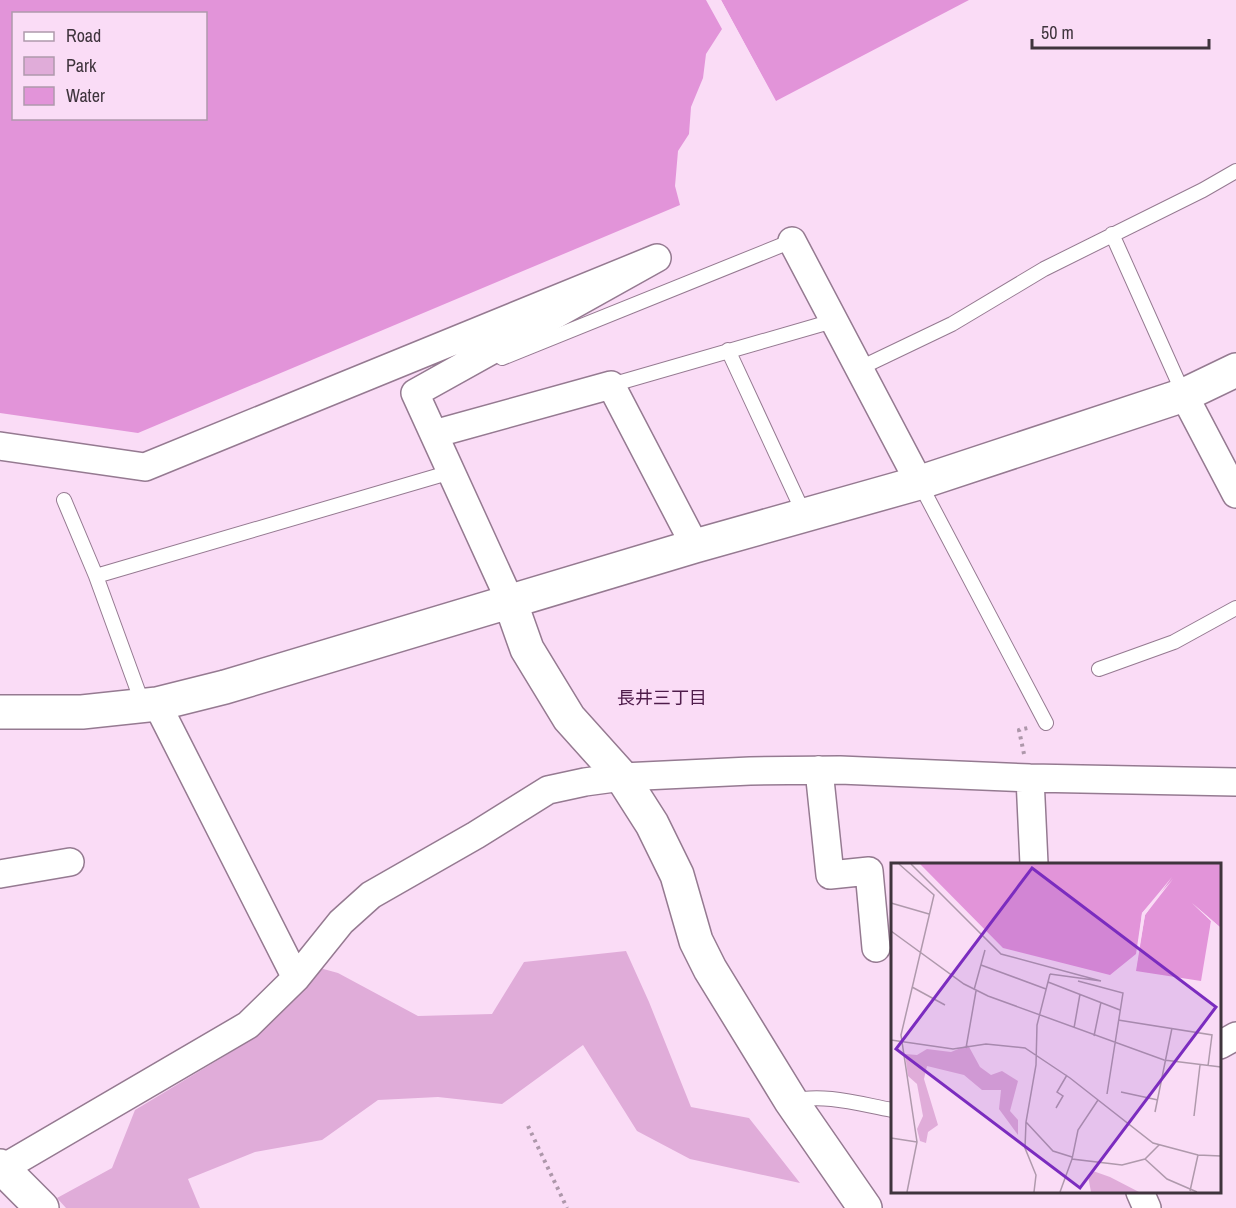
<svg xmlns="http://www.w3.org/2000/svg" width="1236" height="1208" font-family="'Archivo Narrow','Noto Sans JP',sans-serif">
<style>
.green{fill:#e0acd9}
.water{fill:#e294d9;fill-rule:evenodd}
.pier{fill:#fadcf6}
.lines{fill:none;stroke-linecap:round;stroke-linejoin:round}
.lane-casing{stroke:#957a91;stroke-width:16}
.street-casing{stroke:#957a91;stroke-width:30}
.secondary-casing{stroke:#957a91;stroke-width:36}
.path{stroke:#ad97aa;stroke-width:4;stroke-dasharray:3 4.5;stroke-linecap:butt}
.lane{stroke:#fff;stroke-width:14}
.street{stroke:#fff;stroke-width:27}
.secondary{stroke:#fff;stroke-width:33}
.labels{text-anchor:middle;stroke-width:5;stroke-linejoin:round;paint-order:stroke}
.neighbourhood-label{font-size:18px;fill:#4f1c4b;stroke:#fadcf6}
.inset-road{fill:none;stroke:#af99ac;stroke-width:1.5}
.view{fill:#7b2cbf;fill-opacity:0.15;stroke:#7b2cbf;stroke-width:3}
.inset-edge{fill:none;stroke:#3f343d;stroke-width:3}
</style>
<rect width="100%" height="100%" fill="#fadcf6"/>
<path class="green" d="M626,951L649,1002L691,1107L749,1118L800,1183L690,1159L637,1131L583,1045L502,1104L438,1097L378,1100L322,1140L255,1152L188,1179L200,1208H66L57,1198L112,1168L135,1110L246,1043L298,962L338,973L418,1016L492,1014L524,962Z"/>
<path class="water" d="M0,0H706L722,29L706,54L703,78L691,107L689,134L678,151L675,186L680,205L138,433L0,413ZM14,14H206V118H14Z
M721,0H969L776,101Z"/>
<path class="pier" d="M718,0H721L777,104L773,103Z"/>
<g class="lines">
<defs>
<path id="lane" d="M1112,234L1184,395
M728,350L805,516
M502,358L792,241
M858,369L952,324L1044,269L1203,190L1236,171
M611,385L833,321
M919,482L1046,723
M64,500L96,576L143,705
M96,576L451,472
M1099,669L1174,642L1236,608
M791,1101C825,1093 859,1104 892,1110"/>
<path id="street" d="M792,241L919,482
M1184,395L1236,494
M434,434L611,385L695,546
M0,446L145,467L657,258L415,393L510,601
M157,704L296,978
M819,770L830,875L869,871L876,948
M1030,778L1034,864
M0,874L70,862
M1220,1045L1236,1036
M0,1170L248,1025L296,978L341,922L371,895L476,835L548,790L585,782L622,777L750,771L840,770L1030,778L1236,782
M1140,1192L1147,1208"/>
<path id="secondary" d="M510,601L527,649L569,718L622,777L652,824L677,875L696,941L710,969L791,1101L865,1208
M0,712H82L157,704L225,687L695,546L915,484L1184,395L1236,370
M0,1166L42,1208"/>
</defs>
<use href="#lane" class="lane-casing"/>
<use href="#street" class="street-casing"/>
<use href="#secondary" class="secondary-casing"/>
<path class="path" d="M1024,754L1019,730L1028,728
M528,1126L567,1208"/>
<use href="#lane" class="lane"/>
<use href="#street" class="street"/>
<use href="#secondary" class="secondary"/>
</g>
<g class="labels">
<g class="neighbourhood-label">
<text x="662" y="704">長井三丁目</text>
</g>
</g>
<g transform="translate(891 863)">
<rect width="330" height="330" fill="#fadcf6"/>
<path d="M77,182L89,204L100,212L111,208L127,218L119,248L127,257V272L108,246L110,227H91L73,212L36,203L33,216L47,262L37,269L35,280L29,278L26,266L32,253L26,221L17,213L14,191L26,192L36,186L60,189ZM202,308L219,314L248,329H200L197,313Z" fill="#e0acd9"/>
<path d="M29,1H330V65L301,40L320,58L310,118L245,108L254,52L282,16L251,50L245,91L219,112L112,85Z" fill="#e294d9"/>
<path d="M281,14L254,52L244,110L251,50ZM301,40L330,65L323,62L316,104L320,58Z" fill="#fadcf6"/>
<path class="inset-road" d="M8,1L43,32L10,172L26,279L16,329M20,1L110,91L210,118L159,111M0,40L38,51M0,68L73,121L97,133L273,197L330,204M90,102L155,126M187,118L232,130L216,231M157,119L229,147M21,124L54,142M83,127L94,87M227,157L321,172L317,203M183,165L189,131M203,173L210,139M0,177L62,186L95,181L134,185L179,215L262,280L307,292L330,293M75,185L85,128M230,229L267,237M207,237L187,267L181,296L231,302L254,296L268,282M165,245L172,233L166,229L176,212M264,249L281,165M303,253L309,202M135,259L162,288L181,294M0,275L26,279M254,296L276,316L306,329M299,328L307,292M143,329L145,312L134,285L135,259L145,202L146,162L159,111M169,329L181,296"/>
<path class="view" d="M141,5L325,144L189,325L5,186Z"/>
<rect width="330" height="330" class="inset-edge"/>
</g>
<rect x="12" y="12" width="195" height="108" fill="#fadcf6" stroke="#af99ac" stroke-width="1.5"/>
<rect x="24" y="32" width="30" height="9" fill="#ffffff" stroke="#af99ac" stroke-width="1.5"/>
<text x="66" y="42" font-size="18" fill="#3f343d">Road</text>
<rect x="24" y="57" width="30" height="18" fill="#e0acd9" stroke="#af99ac" stroke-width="1.5"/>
<text x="66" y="72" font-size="18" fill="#3f343d">Park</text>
<rect x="24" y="87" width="30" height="18" fill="#e294d9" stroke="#af99ac" stroke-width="1.5"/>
<text x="66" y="102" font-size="18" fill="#3f343d">Water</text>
<path d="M1032 39v9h177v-9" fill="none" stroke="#3f343d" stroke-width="3"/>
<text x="1041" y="39" font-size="18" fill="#3f343d" stroke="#fadcf6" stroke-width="4.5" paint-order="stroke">50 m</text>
</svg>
